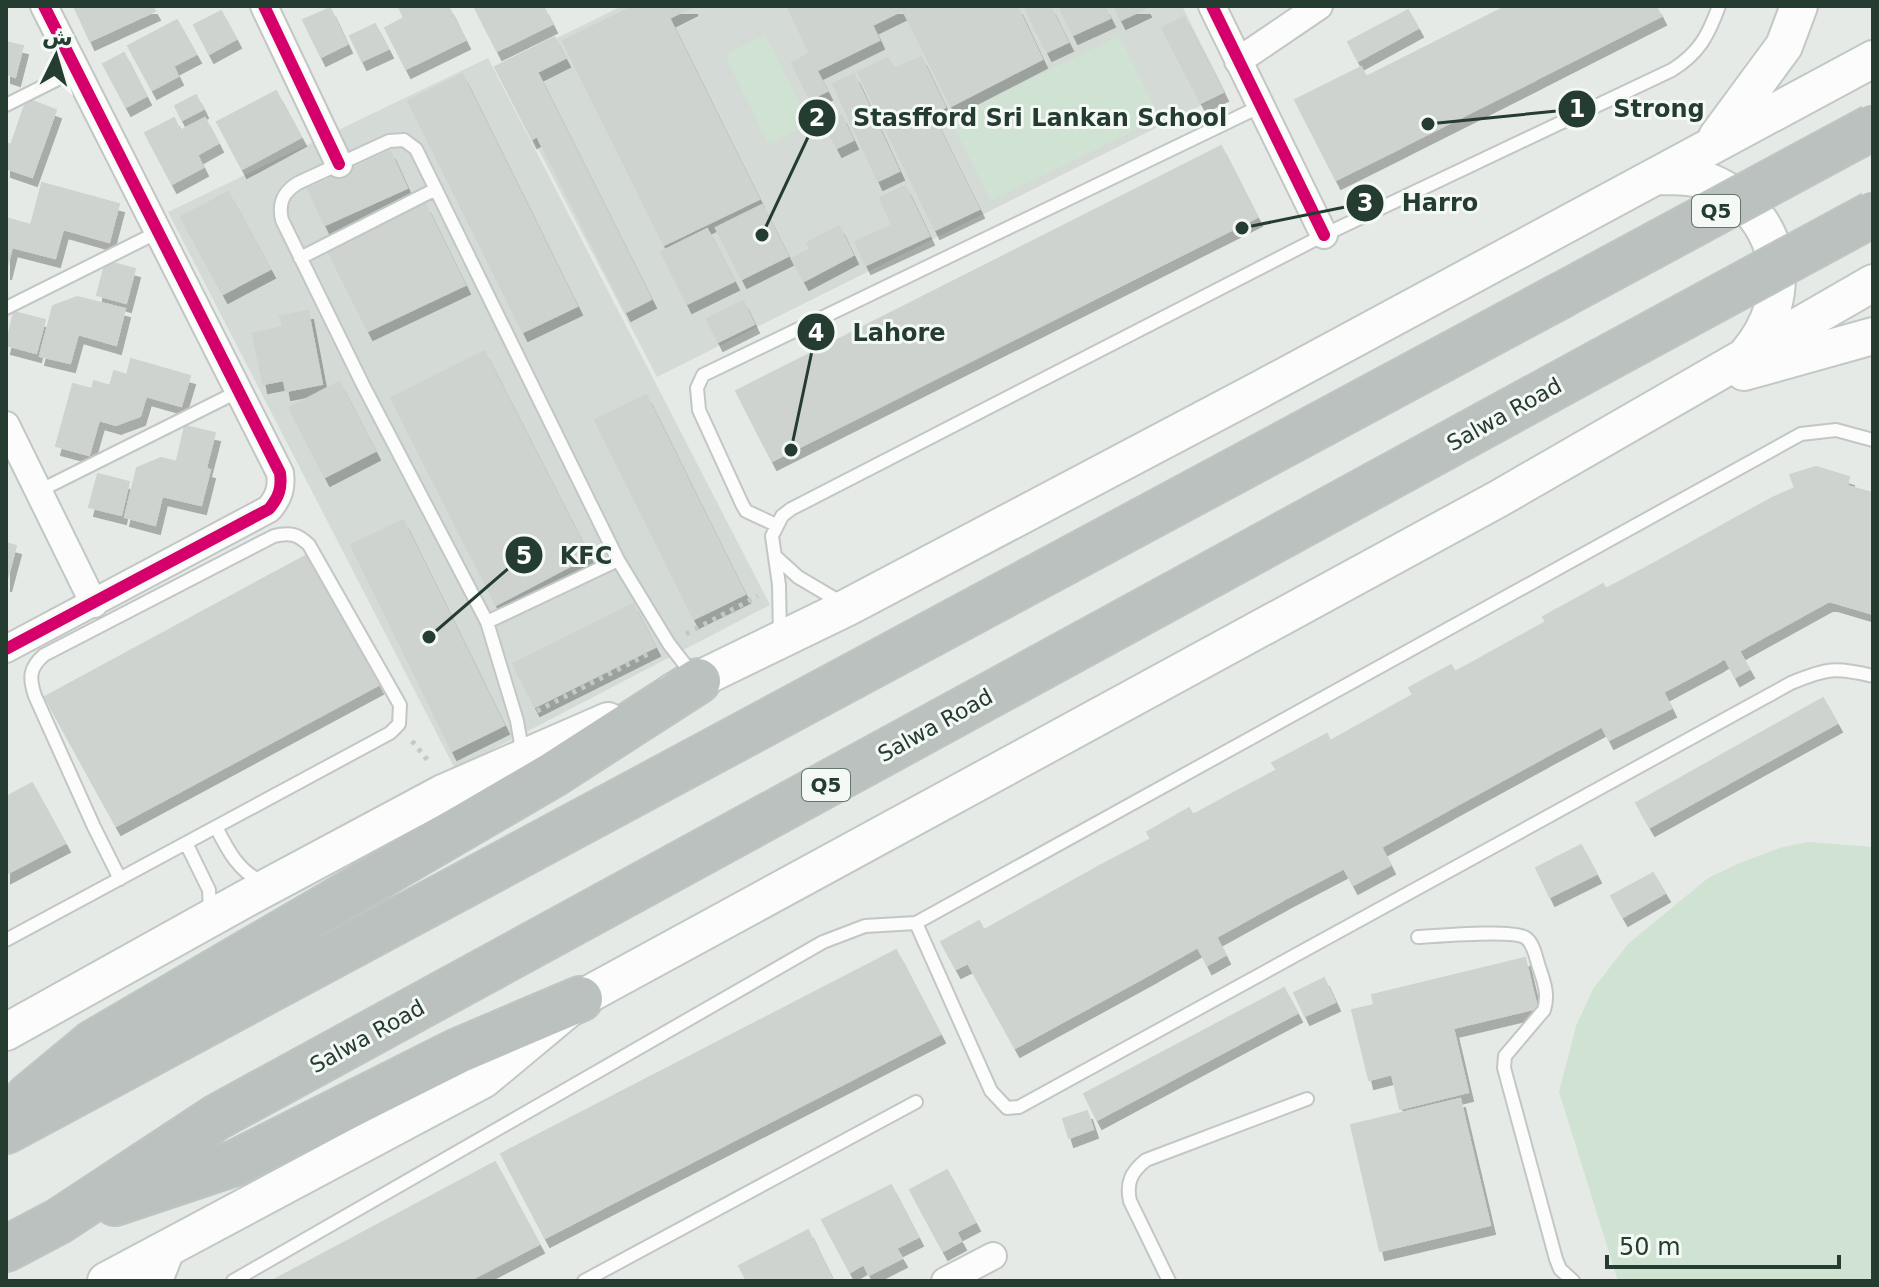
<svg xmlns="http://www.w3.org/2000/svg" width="1879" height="1287" font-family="'DejaVu Sans',Cairo,sans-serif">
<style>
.built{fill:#d4dbd6}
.green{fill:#d0e2d2}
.building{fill:#ced3d0;stroke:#ced3d0;stroke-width:2;filter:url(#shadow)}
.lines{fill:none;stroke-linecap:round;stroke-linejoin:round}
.service-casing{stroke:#c2c7c4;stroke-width:16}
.minor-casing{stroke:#c2c7c4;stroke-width:30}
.secondary-casing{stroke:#c2c8c4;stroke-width:40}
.motorway-casing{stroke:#bdc6c1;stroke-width:48}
.path{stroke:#c2cac5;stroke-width:5;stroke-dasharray:4 6;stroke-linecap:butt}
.service{stroke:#fbfcfb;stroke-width:12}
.minor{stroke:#fbfcfb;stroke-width:26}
.secondary{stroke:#fbfcfb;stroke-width:36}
.motorway{stroke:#bbc1bf;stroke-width:44}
.motorway-bridge-casing{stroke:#bdc6c1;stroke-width:48;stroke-linecap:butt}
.motorway-bridge{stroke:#bbc1bf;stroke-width:44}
.cycleway-casing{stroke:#f4f9f5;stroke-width:17}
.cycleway{stroke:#d6006c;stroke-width:12}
.labels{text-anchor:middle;stroke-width:6;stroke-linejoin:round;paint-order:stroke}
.shield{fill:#f4f9f5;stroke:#63756c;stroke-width:2}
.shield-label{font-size:20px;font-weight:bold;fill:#253c31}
.street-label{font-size:22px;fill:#253c31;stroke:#f4f9f5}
.leader{fill:none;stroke:#253c31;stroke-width:3}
.callout-dot{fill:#253c31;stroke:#f4f9f5;stroke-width:3}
.mark-label{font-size:24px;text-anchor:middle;font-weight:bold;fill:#fff}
.callout-label{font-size:24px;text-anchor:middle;font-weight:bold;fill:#253c31;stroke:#f4f9f5;stroke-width:6;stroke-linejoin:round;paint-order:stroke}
</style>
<defs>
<filter id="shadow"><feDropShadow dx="5" dy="9" stdDeviation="0" flood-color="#0004"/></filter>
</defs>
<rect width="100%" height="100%" fill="#e5eae7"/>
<path class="built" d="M622,6H1182L1226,93L657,377L496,68Z
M488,58L770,605L455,769L168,212Z"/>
<path class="green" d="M765,35L809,124L769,144L725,55Z
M1119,36L1160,118L991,201L950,119Z
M1808,842L1873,847V1281H1618L1559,1092L1576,1026L1593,989L1628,944L1708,878L1742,862L1783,847Z"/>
<path class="building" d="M74,6H152L155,11L90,41Z
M448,6L465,40L406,69L385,28L404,18L399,7Z
M474,6H543L552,24L497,51Z
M634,6H693L669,18L759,199L664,245L563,41Z
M787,6H901L903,10L872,25L879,40L818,70Z
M901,6H1017L1042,59L951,106Z
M1034,6H1050L1068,42L1047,52L1026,10Z
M1059,6H1104L1110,18L1073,35Z
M1114,6H1145L1146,8L1121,20Z
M1507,6H1656L1661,16L1537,79L1501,9Z
M330,8L347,44L321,57L303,20Z
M1501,9L1537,79L1402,147L1366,77Z
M1408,10L1418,28L1358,61L1348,42Z
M221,11L236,39L209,54L194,25Z
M1184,17L1223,92L1201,103L1162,28Z
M177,20L196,54L173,66L178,76L152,90L128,46Z
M375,24L388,49L362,61L350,36Z
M554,37L565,58L537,72L651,299L626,312L537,136L532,139L495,67Z
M6,42L23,46L15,77L6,74Z
M124,53L146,96L126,107L103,64Z
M808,54L827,91L810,99L792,63Z
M921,57L945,107L932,114L979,209L935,230L858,72L888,58L894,69Z
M1361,67L1402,147L1336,180L1295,100Z
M462,74L577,306L523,332L408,101Z
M854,74L899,171L878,181L833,84Z
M276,91L301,137L242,169L217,122Z
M196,95L203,109L182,120L175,106Z
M27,99L56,110L32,177L6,168V143L11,145Z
M841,115L853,140L837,148L824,123Z
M174,118L180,131L205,118L218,143L197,155L203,167L172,184L145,133Z
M1221,146L1257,217L772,461L736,391Z
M390,151L407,188L325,225L308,189Z
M42,183L119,204L109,242L63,229L55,258L12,247L6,271V218L31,225Z
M905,186L929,236L866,265L855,242L892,225L880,198Z
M228,192L270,269L223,294L181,217Z
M425,204L465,285L368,331L328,251Z
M762,205L788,256L742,279L716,228Z
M839,226L853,255L804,281L792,259L810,249L807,243Z
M707,229L734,281L687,304L661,252Z
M106,261L135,269L126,303L97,295Z
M77,297L125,309L116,345L78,334L70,363L40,356L53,306Z
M743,301L754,324L718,342L707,319Z
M308,311L322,384L286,391L284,380L263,384L253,333L283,327L280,316Z
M14,312L45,320L36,353L6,345Z
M484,351L589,556L496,605L391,398Z
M131,359L190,376L181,406L146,396L140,416L116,425L99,420L89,455L56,446L73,384L92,389L94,381L110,386L114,371L127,375Z
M339,382L375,451L325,477L289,408Z
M646,395L745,594L694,619L595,420Z
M185,426L215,433L206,468L177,460Z
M161,458L210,470L201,505L162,496L155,525L125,517L137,468Z
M1816,467L1849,477L1847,486L1873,493V614L1829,601L1772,498L1795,488L1790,475Z
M98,474L129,482L121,515L89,507Z
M1772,498L1829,601L1739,651L1749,669L1735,677L1725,658L1717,663L1660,560Z
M403,520L504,725L452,751L351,545Z
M6,543L16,546L6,583Z
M307,555L378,685L116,826L45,697Z
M1660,560L1717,663L1663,692L1671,708L1609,740L1602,726L1543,758L1486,655L1546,622L1543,617L1603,584L1606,589Z
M633,604L655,647L535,707L513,664Z
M1486,655L1543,758L1448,810L1391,707L1413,695L1409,688L1451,665L1455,672Z
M1823,698L1837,723L1650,827L1636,803Z
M1391,707L1448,810L1381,847L1390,865L1353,885L1344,868L1283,900L1226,797L1277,770L1272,763L1327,734L1330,741Z
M32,783L65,843L6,874V797Z
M1226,797L1283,900L1216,937L1225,955L1207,965L1198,947L1152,973L1094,869L1151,839L1147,832L1189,808L1193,815Z
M1581,845L1596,874L1550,897L1536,868Z
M1094,869L1152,973L1015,1048L968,963L956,969L941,942L979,921L984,930Z
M1653,873L1665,893L1623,917L1611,896Z
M896,950L940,1034L545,1238L501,1154Z
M1525,958L1537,1008L1453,1028L1468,1092L1400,1109L1392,1074L1369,1080L1352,1010L1374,1005L1372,995Z
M1324,978L1335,1002L1305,1016L1294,993Z
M1284,988L1297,1013L1097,1120L1084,1094Z
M1460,1099L1490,1225L1380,1251L1351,1125Z
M1087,1111L1093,1129L1069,1138L1063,1119Z
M495,1162L539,1244L468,1281H272Z
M947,1170L975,1222L956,1232L961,1241L943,1251L910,1190Z
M891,1185L918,1237L896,1248L902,1258L869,1275L864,1264L850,1272L822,1220Z
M808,1230L833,1281H747L739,1266Z"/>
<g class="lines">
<defs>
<path id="service" d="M6,105L76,70
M300,258L436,189
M6,308L158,232
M39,491L239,391
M776,525L746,511L742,504L699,410L697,388L703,375L1261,106
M776,557L798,577L842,603
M487,622L618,560
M780,636L779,585L772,536L782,516L791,509L1324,235L1672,70C1699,53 1708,36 1719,6
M523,755L517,721L487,622L363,385L282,220C278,203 283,192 298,183L389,141L404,140L416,149L618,560L669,644L693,675
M216,827C228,851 239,872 264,883
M186,843L209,890L210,914
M916,923L991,1091L1007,1108L1019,1107L1791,683C1827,668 1835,667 1873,676
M1418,937C1437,936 1514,929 1526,938C1534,944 1536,958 1539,967C1544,982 1549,994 1544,1010L1505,1056L1504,1068L1556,1259L1560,1269L1573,1281
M6,940L390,733L399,724L400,705L309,545C298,534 289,532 274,536L44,655C29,668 29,678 35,696L94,827L120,879
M233,1281L823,942L865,926L916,923L1801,434L1836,430L1873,440
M584,1281L916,1102
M1169,1281L1130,1201C1126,1183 1131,1172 1146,1160L1307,1099"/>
<path id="minor" d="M264,6L339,164
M1212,6L1324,235
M1238,61L1319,6
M6,425L94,604
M6,649L269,509C279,497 282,488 280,473L44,6
M159,1281L172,1248
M945,1281L993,1256"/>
<path id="secondary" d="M1717,137L1784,46L1799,6
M1657,176C1676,176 1695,176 1712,183C1785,215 1796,298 1747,354
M1744,372L1873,336
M673,692L848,607L1261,389L1873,59
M6,1032L245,899L443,793L608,721
M106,1281L484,1079L580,999L1498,499L1873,283"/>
<path id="motorway" d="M28,1097L93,1043L552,775L698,681
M6,1131L1560,296
M115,1203L235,1163L458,1051L580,999
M6,1249L59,1221L217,1117L1600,362"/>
</defs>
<use href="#service" class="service-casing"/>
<use href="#minor" class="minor-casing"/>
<use href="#secondary" class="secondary-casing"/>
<use href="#motorway" class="motorway-casing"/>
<path class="path" d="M686,634L758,596
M537,711L652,652
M412,741L430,763"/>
<use href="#service" class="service"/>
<use href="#minor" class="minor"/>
<use href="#secondary" class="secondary"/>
<use href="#motorway" class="motorway"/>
<defs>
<path id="motorway-bridge" d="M1560,296L1873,127
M1600,362L1873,214"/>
</defs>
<use href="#motorway-bridge" class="motorway-bridge-casing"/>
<use href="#motorway-bridge" class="motorway-bridge"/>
<defs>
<path id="cycleway" d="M264,6L339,164
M1212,6L1324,235
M6,649L269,509C279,497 282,488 280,473L44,6"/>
</defs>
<use href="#cycleway" class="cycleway-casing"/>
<use href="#cycleway" class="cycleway"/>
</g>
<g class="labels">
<g class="shield">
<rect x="1692" y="195" width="48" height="32" rx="6"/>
<rect x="802" y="769" width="48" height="32" rx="6"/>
</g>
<g class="shield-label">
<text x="1716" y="218">Q5</text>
<text x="826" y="792">Q5</text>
</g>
<g class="street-label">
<text transform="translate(1504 414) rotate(-29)" y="8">Salwa Road</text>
<text transform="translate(935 725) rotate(-29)" y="8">Salwa Road</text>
<text transform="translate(367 1036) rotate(-29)" y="8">Salwa Road</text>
</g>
</g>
<path class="leader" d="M1428 124L1577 109M762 235L817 118M1242 228L1365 203M791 450L816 332M429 637L524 555"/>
<g class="callout-dot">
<circle cx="1428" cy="124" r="8"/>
<circle cx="762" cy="235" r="8"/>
<circle cx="1242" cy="228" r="8"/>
<circle cx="791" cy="450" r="8"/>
<circle cx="429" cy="637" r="8"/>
<circle cx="1577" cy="109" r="20"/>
<circle cx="817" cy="118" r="20"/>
<circle cx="1365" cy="203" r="20"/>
<circle cx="816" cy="332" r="20"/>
<circle cx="524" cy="555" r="20"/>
</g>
<g class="mark-label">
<text x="1577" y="117">1</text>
<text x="817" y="126">2</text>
<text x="1365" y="211">3</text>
<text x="816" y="341">4</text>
<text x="524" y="564">5</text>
</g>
<g class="callout-label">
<text x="1659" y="117">Strong</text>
<text x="1040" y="126">Stasfford Sri Lankan School</text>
<text x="1440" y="211">Harro</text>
<text x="899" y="341">Lahore</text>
<text x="586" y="564">KFC</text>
</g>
<rect width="1879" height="1287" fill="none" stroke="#253c31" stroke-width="16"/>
<g transform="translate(56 56) rotate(5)" stroke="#f4f9f5" stroke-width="6" paint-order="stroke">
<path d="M0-6L14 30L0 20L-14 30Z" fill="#253c31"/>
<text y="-12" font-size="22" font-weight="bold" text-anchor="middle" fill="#253c31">ش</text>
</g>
<path d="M1607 1255v12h232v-12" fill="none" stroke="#253c31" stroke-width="4"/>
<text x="1619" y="1255" font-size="24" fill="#253c31" stroke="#f4f9f5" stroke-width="6" paint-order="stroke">50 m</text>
</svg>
